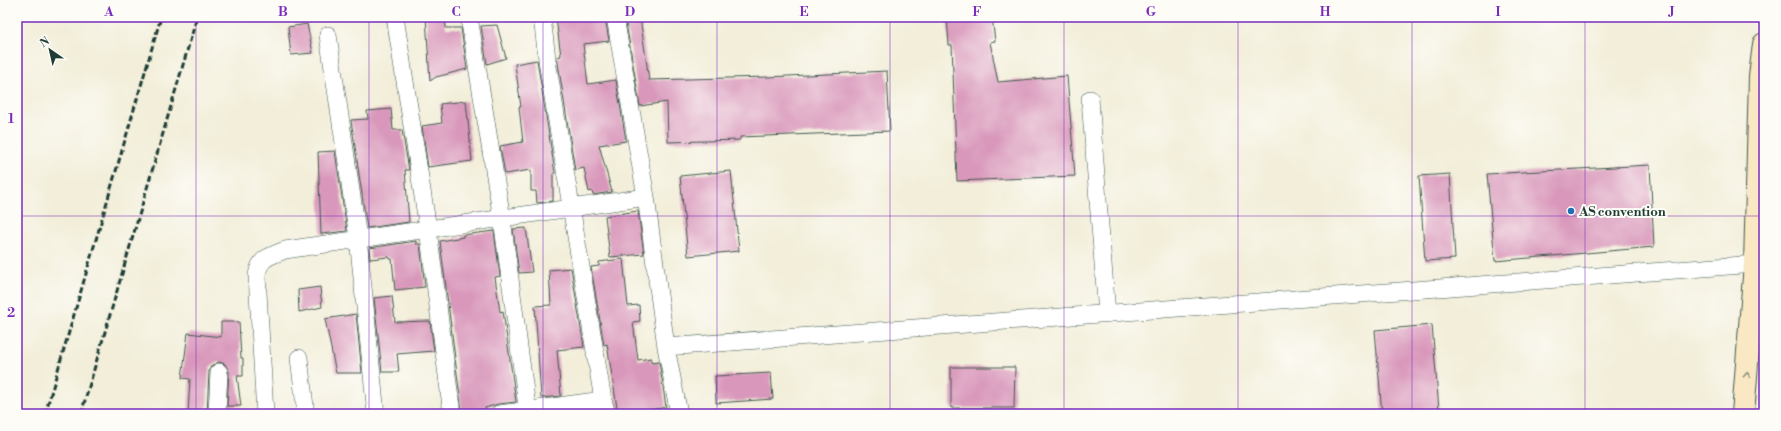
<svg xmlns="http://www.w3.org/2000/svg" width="1781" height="431" font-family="'Libre Bodoni',serif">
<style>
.building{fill:#d998bb}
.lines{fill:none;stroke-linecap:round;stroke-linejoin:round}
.minor-casing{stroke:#3f584d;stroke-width:18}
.secondary-casing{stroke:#3f584d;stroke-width:24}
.minor{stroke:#fff;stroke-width:17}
.secondary{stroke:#fae7c3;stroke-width:22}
.rail{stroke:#1f3d34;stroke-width:3;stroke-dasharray:6 3;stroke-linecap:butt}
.oneway{stroke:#8c927c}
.grid{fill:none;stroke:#7b2cbf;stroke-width:1;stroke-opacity:0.55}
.poi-dot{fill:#1f6fb2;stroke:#fdfcf7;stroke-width:1.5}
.labels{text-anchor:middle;stroke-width:4;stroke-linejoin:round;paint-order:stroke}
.poi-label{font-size:13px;font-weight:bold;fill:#1f3d34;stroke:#fdfcf7;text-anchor:start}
.neatline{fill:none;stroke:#7b2cbf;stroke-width:1.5}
.grid-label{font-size:13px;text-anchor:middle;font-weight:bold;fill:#7b2cbf}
</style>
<rect width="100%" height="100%" fill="#fdfcf7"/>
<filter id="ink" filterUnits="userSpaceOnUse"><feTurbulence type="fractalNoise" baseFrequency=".025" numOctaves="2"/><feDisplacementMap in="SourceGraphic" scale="8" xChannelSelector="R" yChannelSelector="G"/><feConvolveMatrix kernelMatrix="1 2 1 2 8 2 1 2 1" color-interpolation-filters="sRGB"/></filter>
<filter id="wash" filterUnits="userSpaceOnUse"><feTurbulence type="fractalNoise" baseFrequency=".012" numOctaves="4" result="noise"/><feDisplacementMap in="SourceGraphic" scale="16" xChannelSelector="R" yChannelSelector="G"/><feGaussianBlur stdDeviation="0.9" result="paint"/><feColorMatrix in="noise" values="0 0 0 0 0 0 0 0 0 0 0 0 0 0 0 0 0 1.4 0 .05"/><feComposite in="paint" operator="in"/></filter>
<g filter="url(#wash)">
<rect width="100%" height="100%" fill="#f2eed9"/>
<g id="blocks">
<path class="building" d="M426,17H445L446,28H461L467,69L436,77L430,81Z
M566,17H605L609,41L583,44L588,84L616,80L626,141L599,145L612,192L593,195L592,191L589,192L584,168L575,170L557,57L561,56L556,18Z
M625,17H640L649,80L768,77L887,71L890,131L740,137V140L668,142L667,102L640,106Z
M947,17H992L995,41L990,42L998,82L1067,76L1075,176L957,181L952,45H949Z
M307,24L313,53L291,55L288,27Z
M497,25L506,58L487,64L481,26Z
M537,60L555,173L553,174V201L537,203L536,191H531V170L505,174L500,146L523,142L519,107H521L515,64Z
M466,101L472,161L428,167L422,126L442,123L440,104Z
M391,109L393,130H402L409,170H405L409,222L367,228L351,120L368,119L367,111Z
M335,151L347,231L321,234L318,152Z
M1650,165L1654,247L1495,261L1487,174Z
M731,171L739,251L688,256L680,176Z
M1450,174L1455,259L1425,261L1419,176Z
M638,211L644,254L610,257L605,216Z
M526,228L532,272L519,273L513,229Z
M494,231L500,276L495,277L500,312L503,311L516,402L498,404L485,408V410L462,412L440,241L463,237V235Z
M416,241V244H420L425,287L395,290L392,259H390L389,257L370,259L369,248Z
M623,259L628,306L639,305L640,321L633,322L638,360L651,358V363L659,362L662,380L666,407L645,411V414H618L607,344L604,345L591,267L599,266V262Z
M571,268L584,347L557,350L561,396L541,398L535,306L551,305L549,270Z
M320,287L322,307L299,312L298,290Z
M392,296L395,322L430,321L434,351L397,354L399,372H382L374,298Z
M356,314L362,373H336L325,319Z
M221,322H239L241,358H243V376H237L241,406H227L229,372L225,364L219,362L211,366L209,371L207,414H188L190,379L182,378L188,333L221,337Z
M1432,325L1439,410L1382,414L1375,330Z
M951,367H1015L1014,408H951Z
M771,373L773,399L716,403L715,376Z"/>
</g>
</g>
<g filter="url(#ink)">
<use href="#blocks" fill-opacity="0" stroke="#3f584d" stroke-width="1"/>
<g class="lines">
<defs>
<path id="minor" d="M395,17L428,229L452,414
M469,17L502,219L528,414
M542,17L548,67L603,400L607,414
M615,17L646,197L666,347L679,414
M328,35L358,238L376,414
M1090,99L1107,314
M666,347L1755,264
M299,358L306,414
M217,414L219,372
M265,414L257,275C260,257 269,257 285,250L646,197
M499,414L603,400"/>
<path id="secondary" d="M1743,414L1755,264L1760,76L1764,44"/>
</defs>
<use href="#minor" class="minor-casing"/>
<use href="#secondary" class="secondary-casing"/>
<use href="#minor" class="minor"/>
<use href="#secondary" class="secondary"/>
<path class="rail" d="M45,414L161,17
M81,414L197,17"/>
</g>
<defs><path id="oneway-chevron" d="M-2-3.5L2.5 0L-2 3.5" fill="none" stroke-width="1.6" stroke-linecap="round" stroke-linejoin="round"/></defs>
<use class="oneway" href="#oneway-chevron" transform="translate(1747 375) rotate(-86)"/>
</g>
<path class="grid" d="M196,17V414M369,17V414M543,17V414M717,17V414M890,17V414M1064,17V414M1238,17V414M1412,17V414M1585,17V414M17,216H1764"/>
<circle class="poi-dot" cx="1571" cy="211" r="4"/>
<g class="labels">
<g class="poi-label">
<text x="1579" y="216">AS convention</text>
</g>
</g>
<rect width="1781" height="431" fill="none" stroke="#fdfcf7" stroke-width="44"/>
<g transform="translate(50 50) rotate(326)" stroke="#fdfcf7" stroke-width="3" paint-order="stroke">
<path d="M0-3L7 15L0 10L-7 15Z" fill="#1f3d34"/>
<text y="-6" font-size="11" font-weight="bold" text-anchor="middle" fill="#1f3d34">N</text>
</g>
<rect x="22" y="22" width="1737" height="387" class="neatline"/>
<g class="grid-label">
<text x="109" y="16">A</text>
<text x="283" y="16">B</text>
<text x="456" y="16">C</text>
<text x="630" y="16">D</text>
<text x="804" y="16">E</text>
<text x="977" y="16">F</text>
<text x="1151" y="16">G</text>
<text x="1325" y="16">H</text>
<text x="1498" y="16">I</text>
<text x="1672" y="16">J</text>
<text x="11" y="123">1</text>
<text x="11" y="317">2</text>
</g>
</svg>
